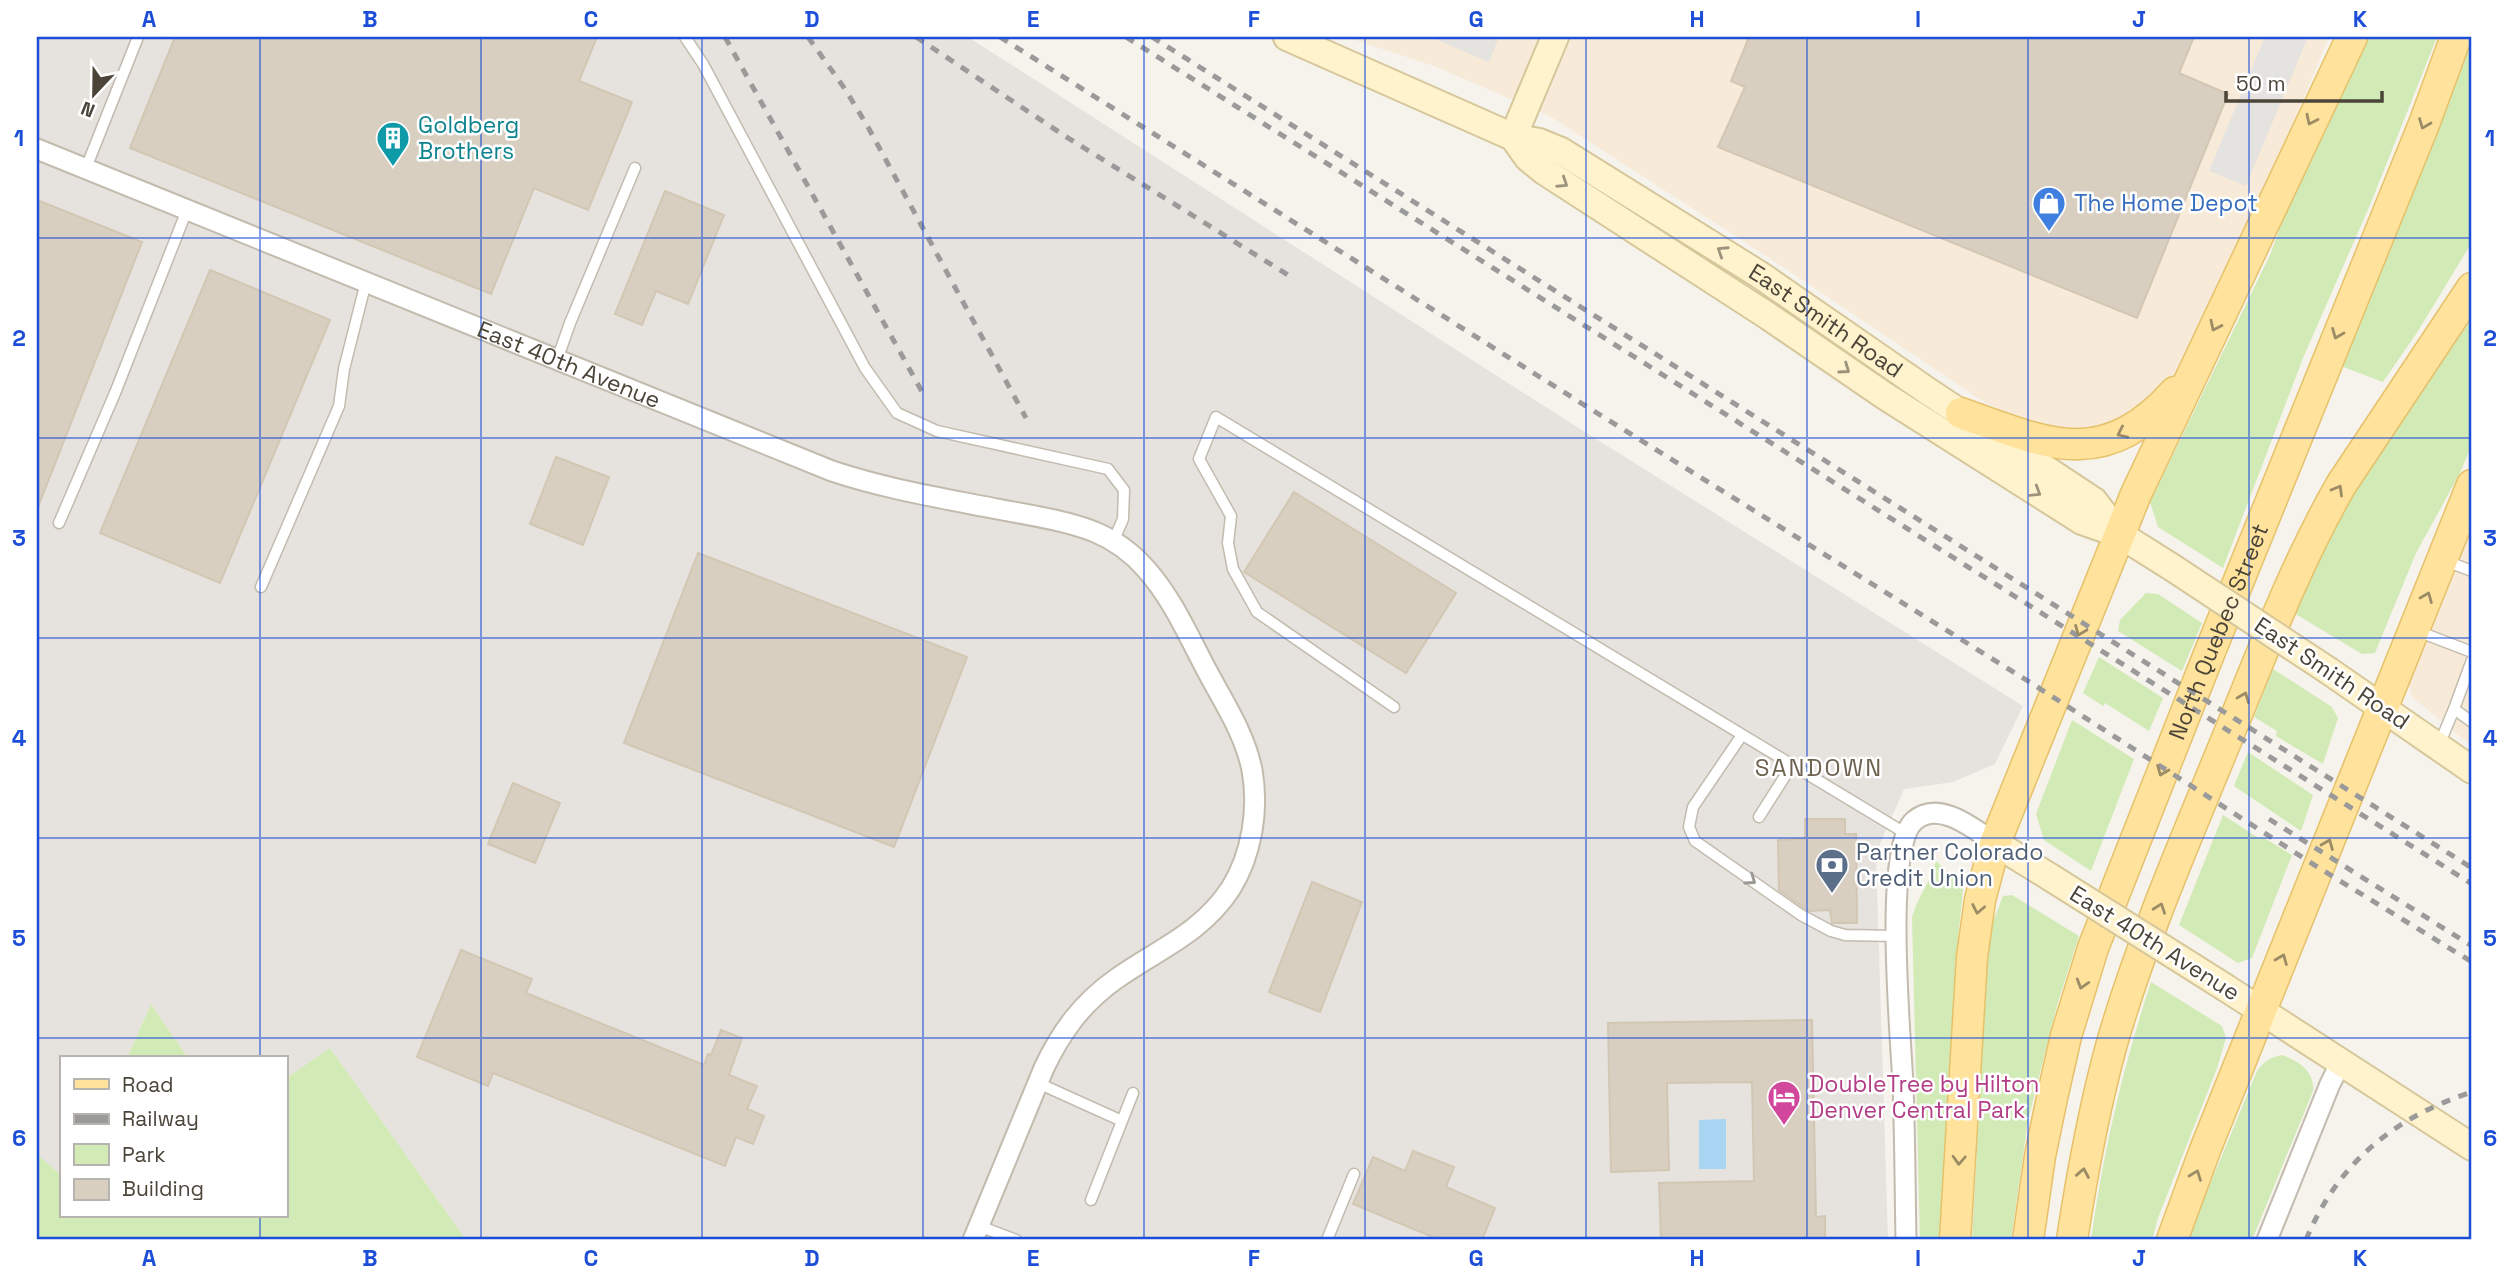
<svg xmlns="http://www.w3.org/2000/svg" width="2509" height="1277" font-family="'Space Grotesk',sans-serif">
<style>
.commercial{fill:#f7ead8}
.industrial{fill:#e6e2dd}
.green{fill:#d2eab5}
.parking{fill:#e5e3e0}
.water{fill:#a9d4f2}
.building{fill:#d8cfc1;stroke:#d3c7b4;stroke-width:2}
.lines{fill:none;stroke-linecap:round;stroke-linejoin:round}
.lane-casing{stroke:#c2bbae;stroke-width:13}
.street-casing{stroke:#c2bbae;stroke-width:23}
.secondary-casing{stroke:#d6c79b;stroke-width:30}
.primary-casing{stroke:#e6c16a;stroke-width:33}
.lane{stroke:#fff;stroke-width:10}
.street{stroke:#fff;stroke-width:19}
.secondary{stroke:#fff3cd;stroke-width:26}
.primary{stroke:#ffe39c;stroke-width:30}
.rail{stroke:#9a9a9a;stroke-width:5;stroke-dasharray:9 9;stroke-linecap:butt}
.secondary-bridge-casing{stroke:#d6c79b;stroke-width:30;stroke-linecap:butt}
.secondary-bridge{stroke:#fff3cd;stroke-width:26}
.oneway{stroke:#9c8c66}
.oneway2{stroke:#9c937c}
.oneway3{stroke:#9c9892}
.grid{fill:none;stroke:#1d4ed8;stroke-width:2;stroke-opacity:0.55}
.labels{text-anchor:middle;stroke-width:5;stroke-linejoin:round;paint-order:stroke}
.culture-label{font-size:23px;fill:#0d838f;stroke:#fff;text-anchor:start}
.shop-label{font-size:23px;fill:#366cbe;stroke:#fff;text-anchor:start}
.street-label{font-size:23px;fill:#4b4439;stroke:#fff}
.service-label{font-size:23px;fill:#4e5e75;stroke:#fff;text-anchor:start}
.hotel-label{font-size:23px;fill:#b23c85;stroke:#fff;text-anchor:start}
.neighbourhood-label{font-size:24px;letter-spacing:2px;fill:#6e6250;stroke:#fff}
.neatline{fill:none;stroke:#1d4ed8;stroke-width:2.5}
.grid-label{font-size:23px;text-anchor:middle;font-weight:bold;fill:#1d4ed8}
</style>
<rect width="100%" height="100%" fill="#f6f3ec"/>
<path class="commercial" d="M1346,37H2329L2278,160L2174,377L2147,410L2073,438L2007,414L1978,398L1780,265L1548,115L1434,66Z
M2472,528V746L2413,698L2409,686L2439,605Z"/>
<path class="industrial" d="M37,37H968L1569,422L2023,706L1995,764L1953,782L1904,789L1876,853L1888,1240H466L330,1048L285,1079V1058H188L151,1004L127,1058H61V1175L37,1154Z"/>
<path class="green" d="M2362,37H2437L2370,205L2303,358L2223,568L2158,527L2150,502L2270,255L2287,209Z
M2472,37V242L2418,331L2383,382L2341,366L2438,130Z
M2472,317V444L2460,473L2416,553L2375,653L2362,654L2294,613C2310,578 2325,542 2344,508C2382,441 2429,380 2472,317Z
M2146,593L2158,594L2202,623L2182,671L2118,631L2120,620Z
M2099,657L2163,698L2149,731L2105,703L2103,706L2083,693Z
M2273,669L2332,707L2338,718L2323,764L2276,736L2277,731L2254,717Z
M2072,720L2134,759L2091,871L2044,840L2036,814Z
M2248,752L2313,795L2301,831L2234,786Z
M2223,815L2260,839L2261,836L2292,855L2252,958L2238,963L2179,925Z
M1936,861L1952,876L1964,881L1958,937L1948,1240H1920L1912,917C1918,896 1930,883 1936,861Z
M2012,895L2079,936L2058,1002L2028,1120L2011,1240H1972L1989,932L2003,896Z
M2151,982L2222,1026L2226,1038L2217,1068L2158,1218L2152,1240H2091C2103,1152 2123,1067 2151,982Z
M151,1004L188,1058H127Z
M330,1048L466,1240H37V1154L61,1175V1216H285V1079Z
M2282,1055C2299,1061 2315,1072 2313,1091L2252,1240H2187L2257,1071C2264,1062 2270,1057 2282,1055Z"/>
<path class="parking" d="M1430,37H1499L1489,62Z
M2265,37H2308L2246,186L2209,171Z"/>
<path class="water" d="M1726,1119V1169H1699V1120Z"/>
<path class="building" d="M175,37H597L579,81L632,102L588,210L534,188L491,294L130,148Z
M1749,37H2194L2179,73L2228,94L2137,318L1718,147L1745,87L1731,81Z
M665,191L724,215L688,304L656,291L642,325L615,314Z
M37,200L142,242L38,507L37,506Z
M210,270L330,320L220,583L100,533Z
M556,457L609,477L583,545L530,524Z
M1294,492L1456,593L1406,673L1244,572Z
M698,553L967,657L894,847L624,743Z
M513,783L560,803L535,863L488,844Z
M1805,819H1845V834H1856L1857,923H1832L1830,910L1809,911L1779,890L1778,840L1805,839Z
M1312,882L1362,902L1320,1012L1269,992Z
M461,950L532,979L526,993L704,1065L708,1054L711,1055L721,1030L742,1038L729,1075L757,1086L747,1109L764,1116L753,1144L736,1137L725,1166L493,1073L488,1086L417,1057Z
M1812,1020L1816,1217L1825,1216V1240H1661L1659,1183L1754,1181L1752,1082L1667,1083L1669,1170L1611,1172L1608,1023Z
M1413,1151L1454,1167L1446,1187L1495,1208L1482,1240H1440L1353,1204L1373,1157L1405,1171Z"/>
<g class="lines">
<defs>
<path id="lane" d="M685,37L703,64L865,368L897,413L937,431L1108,469L1124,490L1123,519L1113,542
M86,168L138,37
M557,360L570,323L635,168
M59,523L115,393L187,210
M2446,561L2472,571
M261,587L339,406L344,369L366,282
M2417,631L2472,652
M1394,707L1257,612L1233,569L1228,543L1231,516L1199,459L1216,417L1905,833
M2454,709L2472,660
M1742,735L1693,807L1689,827L1695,841L1801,915L1831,931L1845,935L1896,936
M2439,745L2454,709L2472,722
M1759,817L1792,765
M1038,1083L1122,1121
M1091,1200L1133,1093
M979,1226L1016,1240
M1327,1240L1354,1174"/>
<g id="street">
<path id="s1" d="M37,149L832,471C886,489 941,498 997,509C1029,515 1064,520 1095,532C1114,540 1133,554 1146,569C1172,598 1188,635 1206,669C1223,701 1245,734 1252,770C1259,809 1252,854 1231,888C1201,934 1158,949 1116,979C1082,1003 1061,1032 1044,1068L973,1240"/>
<path d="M1906,1240C1905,1189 1905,1137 1903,1085C1901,1039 1883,848 1914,821C1939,799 1974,829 1995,843"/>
<path d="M2267,1240L2330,1084L2341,1062"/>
</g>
<g id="secondary">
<path id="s2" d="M1287,37L1513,137L1539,142L1561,151L1760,275L1929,392L2094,501L2119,534"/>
<path d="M1513,137L1528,158L1544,171L1768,316L1885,396L2082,521L2119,534L2173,568"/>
<path d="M1513,137L1555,37"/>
<path d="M2329,671L2472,770"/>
<path d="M1995,843L2050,877"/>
<path d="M2226,988L2472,1147"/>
</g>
<g id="primary">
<path d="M1961,413C2047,444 2103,472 2175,392"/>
<path d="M1955,1240L1972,957L1980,900L1995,843L2136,494L2352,37"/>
<path id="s3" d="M2028,1240L2040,1156L2052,1098L2066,1036L2093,948L2209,654L2424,124L2456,37"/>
<path d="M2072,1240C2082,1174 2094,1108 2112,1043C2141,942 2186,839 2226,741C2262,654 2294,567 2341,485L2472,288"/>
<path d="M2172,1240L2205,1150L2472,485"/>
</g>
</defs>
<use href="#lane" class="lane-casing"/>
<use href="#street" class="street-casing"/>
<use href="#secondary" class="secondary-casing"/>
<use href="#primary" class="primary-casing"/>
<use href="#lane" class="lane"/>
<use href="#street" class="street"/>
<use href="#secondary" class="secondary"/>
<use href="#primary" class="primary"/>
<path class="rail" d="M725,37L925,397
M808,37L845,89L868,127L1026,418
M916,37L1065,136L1293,278
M1000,37L1597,413L2028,681L2319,868L2472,962
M1126,37L2472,884
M1152,37L2472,868
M2269,819L2472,946
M2306,1240C2337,1164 2394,1117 2472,1092"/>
<defs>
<path id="secondary-bridge" d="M2173,568L2329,671
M2050,877L2226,988"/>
</defs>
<use href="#secondary-bridge" class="secondary-bridge-casing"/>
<use href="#secondary-bridge" class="secondary-bridge"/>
</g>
<defs><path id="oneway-chevron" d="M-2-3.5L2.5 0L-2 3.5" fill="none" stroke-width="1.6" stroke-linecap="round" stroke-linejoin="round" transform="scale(1.75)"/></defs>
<g class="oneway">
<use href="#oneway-chevron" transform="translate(2311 120) rotate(116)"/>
<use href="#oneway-chevron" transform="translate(2424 124) rotate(111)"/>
<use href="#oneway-chevron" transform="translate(2215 326) rotate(116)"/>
<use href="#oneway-chevron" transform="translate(2337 334) rotate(112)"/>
<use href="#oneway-chevron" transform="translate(2122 433) rotate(155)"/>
<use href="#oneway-chevron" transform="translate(2338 490) rotate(-60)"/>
<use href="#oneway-chevron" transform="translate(2427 597) rotate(-68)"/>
<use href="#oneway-chevron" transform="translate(2080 631) rotate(112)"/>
<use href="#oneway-chevron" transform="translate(2244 697) rotate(-68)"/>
<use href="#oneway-chevron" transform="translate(2162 771) rotate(112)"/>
<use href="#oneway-chevron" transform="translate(2328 844) rotate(-68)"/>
<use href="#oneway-chevron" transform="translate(2160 908) rotate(-70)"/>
<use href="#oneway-chevron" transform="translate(1978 909) rotate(101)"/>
<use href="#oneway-chevron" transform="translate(2282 959) rotate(-68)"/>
<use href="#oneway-chevron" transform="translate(2082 984) rotate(107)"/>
<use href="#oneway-chevron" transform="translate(1959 1160) rotate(93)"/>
<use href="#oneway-chevron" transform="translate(2083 1173) rotate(-80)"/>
<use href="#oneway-chevron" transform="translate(2196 1175) rotate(-69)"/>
</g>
<g class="oneway2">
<use href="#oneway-chevron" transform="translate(1563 183) rotate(33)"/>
<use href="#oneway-chevron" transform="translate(1722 251) rotate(-147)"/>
<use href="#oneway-chevron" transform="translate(1845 369) rotate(35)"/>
<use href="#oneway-chevron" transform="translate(2036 492) rotate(32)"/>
</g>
<use class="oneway3" href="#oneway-chevron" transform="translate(1751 880) rotate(35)"/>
<path class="grid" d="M260,37V1058M481,37V1240M702,37V1240M923,37V1240M1144,37V1240M1365,37V1240M1586,37V1240M1807,37V1240M2028,37V1240M2249,37V1240M37,238H2472M37,438H2472M37,638H2472M37,838H2472M37,1038H2472M260,1216V1240"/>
<defs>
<symbol id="building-pin" viewBox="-11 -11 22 30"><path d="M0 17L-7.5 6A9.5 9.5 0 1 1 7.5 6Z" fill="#0f9aa8" stroke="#fff"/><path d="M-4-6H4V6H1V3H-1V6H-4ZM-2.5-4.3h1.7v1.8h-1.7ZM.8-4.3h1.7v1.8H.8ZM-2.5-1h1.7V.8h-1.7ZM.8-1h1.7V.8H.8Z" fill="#fff"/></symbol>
<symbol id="shop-pin" viewBox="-11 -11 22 30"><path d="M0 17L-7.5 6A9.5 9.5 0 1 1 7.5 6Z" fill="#3f7fe0" stroke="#fff"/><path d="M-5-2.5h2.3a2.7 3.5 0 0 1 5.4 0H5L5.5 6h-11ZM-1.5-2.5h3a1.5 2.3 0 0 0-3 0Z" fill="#fff"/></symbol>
<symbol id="bank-pin" viewBox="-11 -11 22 30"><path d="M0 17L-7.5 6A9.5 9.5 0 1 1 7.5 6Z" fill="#5c6f8a" stroke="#fff"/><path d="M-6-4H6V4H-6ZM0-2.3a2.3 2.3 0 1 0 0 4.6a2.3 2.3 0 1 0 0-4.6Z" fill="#fff"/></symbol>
<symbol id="hotel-pin" viewBox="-11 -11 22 30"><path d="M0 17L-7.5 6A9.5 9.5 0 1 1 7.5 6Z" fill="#d1479c" stroke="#fff"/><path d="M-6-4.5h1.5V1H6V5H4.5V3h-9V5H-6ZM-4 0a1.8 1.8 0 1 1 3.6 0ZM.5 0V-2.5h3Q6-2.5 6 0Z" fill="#fff"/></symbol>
</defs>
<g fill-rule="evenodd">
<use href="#building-pin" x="374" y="119" width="38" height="52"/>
<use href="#shop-pin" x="2030" y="184" width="38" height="52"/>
<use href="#bank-pin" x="1813" y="846" width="38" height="52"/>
<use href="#hotel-pin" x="1765" y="1078" width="38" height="52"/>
</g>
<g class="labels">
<g class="culture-label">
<text x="418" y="133">Goldberg<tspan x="418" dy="26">Brothers</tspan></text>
</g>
<g class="shop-label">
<text x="2074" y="211">The Home Depot</text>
</g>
<g class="street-label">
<text dy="8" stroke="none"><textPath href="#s2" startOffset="612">East Smith Road</textPath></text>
<text dy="8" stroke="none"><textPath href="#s1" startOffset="574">East 40th Avenue</textPath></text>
<text dy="8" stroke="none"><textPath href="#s3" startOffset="640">North Quebec Street</textPath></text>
<text transform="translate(2332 673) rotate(34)" y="8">East Smith Road</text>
<text transform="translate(2155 943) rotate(32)" y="8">East 40th Avenue</text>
</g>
<g class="service-label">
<text x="1856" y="860">Partner Colorado<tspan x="1856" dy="26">Credit Union</tspan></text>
</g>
<g class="hotel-label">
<text x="1809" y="1092">DoubleTree by Hilton<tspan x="1809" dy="26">Denver Central Park</tspan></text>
</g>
<g class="neighbourhood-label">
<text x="1819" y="776">SANDOWN</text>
</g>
</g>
<rect width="2509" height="1277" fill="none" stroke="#ffffff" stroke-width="77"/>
<rect x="60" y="1056" width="228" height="161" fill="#ffffff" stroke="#b7b4b0" stroke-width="2"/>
<rect x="74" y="1079" width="35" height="10" fill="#ffe39c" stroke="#b7b4b0" stroke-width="2"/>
<text x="122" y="1092" font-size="21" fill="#4b4439">Road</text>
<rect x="74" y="1114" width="35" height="10" fill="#9a9a9a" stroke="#b7b4b0" stroke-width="2"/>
<text x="122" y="1126" font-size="21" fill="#4b4439">Railway</text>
<rect x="74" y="1144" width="35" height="21" fill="#d2eab5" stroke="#b7b4b0" stroke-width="2"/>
<text x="122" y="1162" font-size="21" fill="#4b4439">Park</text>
<rect x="74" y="1179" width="35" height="21" fill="#d8cfc1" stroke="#b7b4b0" stroke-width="2"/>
<text x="122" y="1196" font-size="21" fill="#4b4439">Building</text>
<g transform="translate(94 94) rotate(202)" stroke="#ffffff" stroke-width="5" paint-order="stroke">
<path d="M0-5L12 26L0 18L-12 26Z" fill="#4b4439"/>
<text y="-10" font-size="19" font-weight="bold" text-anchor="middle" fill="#4b4439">N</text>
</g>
<path d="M2226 91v10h156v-10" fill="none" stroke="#4b4439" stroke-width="3.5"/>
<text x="2236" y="91" font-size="21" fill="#4b4439" stroke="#ffffff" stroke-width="5" paint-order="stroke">50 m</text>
<rect x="38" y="38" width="2432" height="1200" class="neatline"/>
<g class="grid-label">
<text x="149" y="27">A</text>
<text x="370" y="27">B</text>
<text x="591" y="27">C</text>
<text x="812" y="27">D</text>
<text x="1033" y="27">E</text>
<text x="1254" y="27">F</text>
<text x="1476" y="27">G</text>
<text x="1697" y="27">H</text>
<text x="1918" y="27">I</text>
<text x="2139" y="27">J</text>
<text x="2360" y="27">K</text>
<text x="19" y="146">1</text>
<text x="2490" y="146">1</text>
<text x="19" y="346">2</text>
<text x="2490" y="346">2</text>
<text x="19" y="546">3</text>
<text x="2490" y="546">3</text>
<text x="19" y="746">4</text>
<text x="2490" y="746">4</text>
<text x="19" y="946">5</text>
<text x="2490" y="946">5</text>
<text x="19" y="1146">6</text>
<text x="2490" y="1146">6</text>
<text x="149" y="1266">A</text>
<text x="370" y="1266">B</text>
<text x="591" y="1266">C</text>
<text x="812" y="1266">D</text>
<text x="1033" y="1266">E</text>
<text x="1254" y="1266">F</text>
<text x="1476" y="1266">G</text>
<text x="1697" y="1266">H</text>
<text x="1918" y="1266">I</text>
<text x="2139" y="1266">J</text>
<text x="2360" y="1266">K</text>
</g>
</svg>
